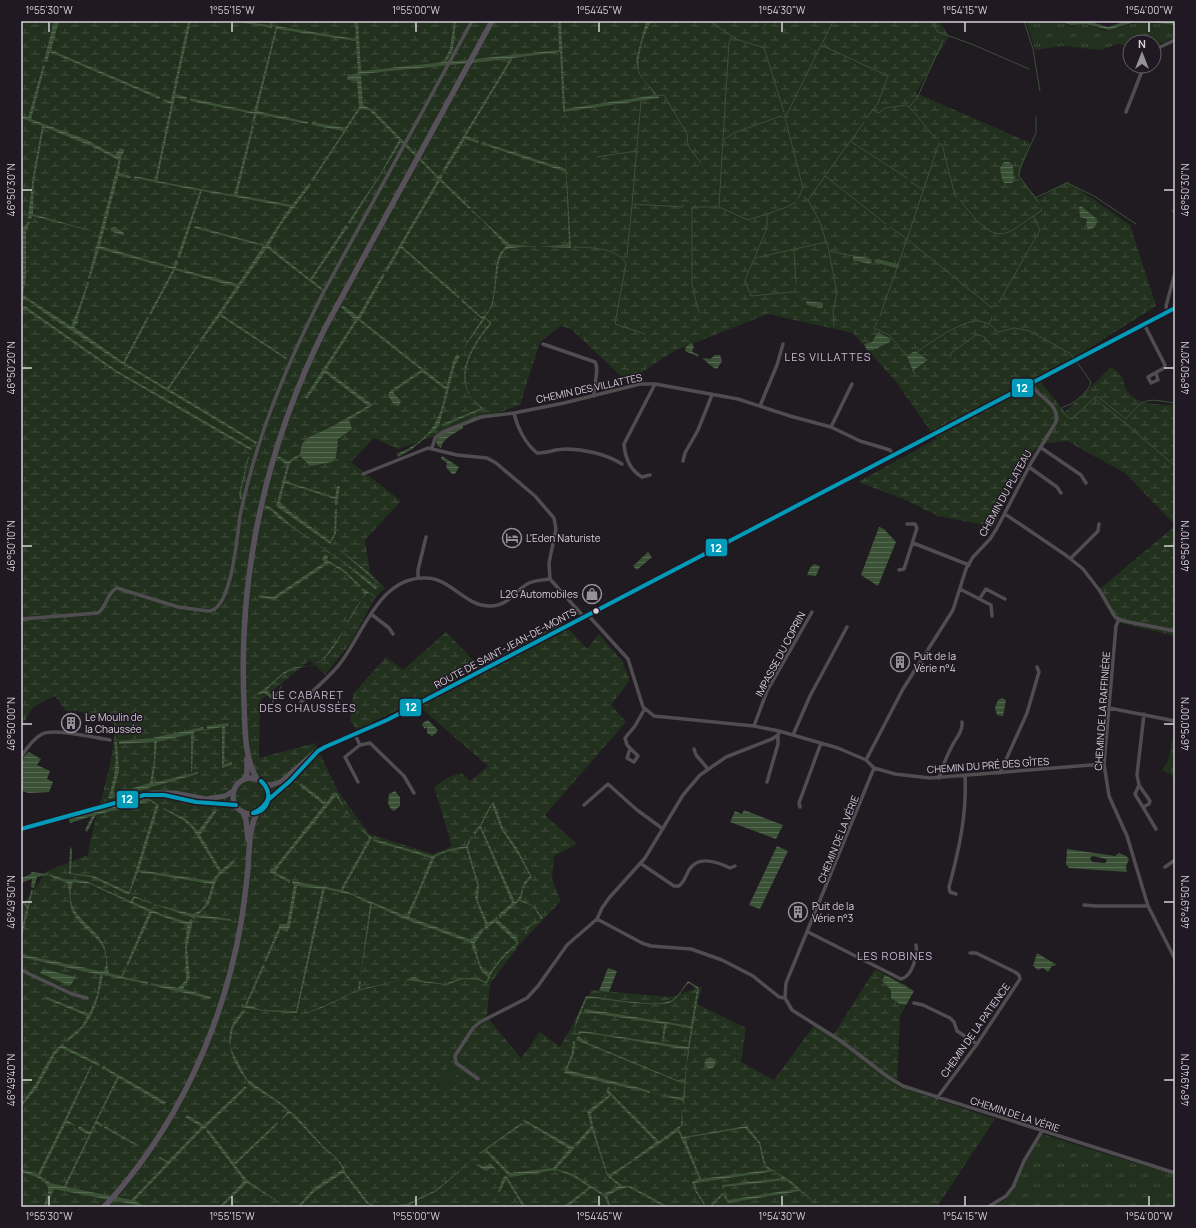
<svg xmlns="http://www.w3.org/2000/svg" width="1196" height="1228" font-family="Manrope,sans-serif">
<style>
.grass{fill:url(#grass-tufts)}
.forest{fill:url(#forest-crowns)}
.wetland{fill:url(#wetland-marsh)}
.pitch{fill:#22301e}
.water{fill:url(#water-rules);fill-rule:evenodd}
.lines{fill:none;stroke-linecap:round;stroke-linejoin:round}
.stream{stroke:#3b5136;stroke-width:1}
.canal{stroke:#3b5136;stroke-width:4}
.street{stroke:#504d51;stroke-width:3.5}
.secondary{stroke:#575259;stroke-width:5}
.primary{stroke:#58515b;stroke-width:5.5}
.bus-1-casing{stroke:#201823;stroke-width:7}
.bus-1{stroke:#009bb9;stroke-width:4}
.ticks{fill:none;stroke:#d5d0d8;stroke-width:1.5}
.bus-dot{fill:#d5d0d8;stroke:#201823;stroke-width:1.5}
.labels{text-anchor:middle;stroke-width:3;stroke-linejoin:round;paint-order:stroke}
.street-label{font-size:10px;fill:#d5d0d8;stroke:#201823}
.poi-label{font-size:10px;fill:#d5d0d8;stroke:#201823;text-anchor:start}
.neighbourhood-label{font-size:11px;letter-spacing:1px;fill:#c6bcca;stroke:#201823}
.line-badge{stroke:#201823;stroke-width:1.5}
.badge-label{font-size:11px;text-anchor:middle;font-weight:bold;fill:#fff}
.neatline{fill:none;stroke:#d5d0d8;stroke-width:1.5}
.ticks-label{font-size:10px;text-anchor:middle;fill:#d5d0d8}
</style>
<defs>
<pattern id="grass-tufts" width="24" height="20" patternUnits="userSpaceOnUse"><rect width="24" height="20" fill="#22301e"/><path d="M3 7l-1-3M5 7V3M7 7l1-3M15 17l-1-3M17 17v-4M19 17l1-3" fill="none" stroke="#414d3e"/></pattern>
<pattern id="forest-crowns" width="20" height="18" patternUnits="userSpaceOnUse"><rect width="20" height="18" fill="#22301e"/><path d="M2 6a3 3 0 1 1 6 0M12 15a3 3 0 1 1 6 0" fill="none" stroke="#414d3e"/></pattern>
<pattern id="wetland-marsh" width="20" height="14" patternUnits="userSpaceOnUse"><rect width="20" height="14" fill="#22301e"/><path d="M1 5h8M5 5V1M11 12h8M15 12V8" fill="none" stroke="#414d3e"/></pattern>
<pattern id="water-rules" width="6" height="5" patternUnits="userSpaceOnUse"><rect width="6" height="5" fill="#3b5136"/><path d="M0 2.5h6" fill="none" stroke="#566952"/></pattern>
</defs>
<rect width="100%" height="100%" fill="#1f1b20"/>
<path class="grass" d="M1026,21L1056,22L1072,26L1085,24L1107,31L1139,22L1175,25V38L1154,46V42H1130V46L1118,44L1100,50L1063,46L1035,50Z
M1042,1134L1175,1175V1207H993L1005,1200Z"/>
<path class="forest" d="M1175,726V780L1170,774L1162,770L1168,761Z"/>
<path class="wetland" d="M21,21H939L949,36L916,93L1030,143L1019,177L1038,199L1067,181L1130,225L1156,306L1039,380L1065,412L1111,367C1128,378 1120,379 1128,392C1138,406 1160,404 1175,405V525L1125,473L1067,441L1040,444L1019,469L994,527L938,516L901,498L858,482L936,439L897,383L853,333L768,314L674,351L627,382L571,329L561,326L540,342L520,405L398,449L374,438L351,462L401,501L365,540L370,572L385,588L375,598L350,644L325,675L310,660L260,701L259,758L315,743L338,791L369,834L433,854L452,846L434,787L449,777L461,773L470,781L488,766L414,702L357,730L350,721L353,694L386,657L403,670L446,632L479,666L563,622L587,649L599,634L622,661L630,680L611,705L626,722L545,815L577,844L554,856L552,879L561,901L520,944L490,984L487,1017L521,1058L540,1032L560,1047L592,990L670,997L702,987L697,1004L746,1028L741,1062L774,1080L816,1023L834,1034L875,969L905,985L913,991L900,1016L897,1086L995,1119L937,1207H21V907L47,871L88,855C94,813 116,764 114,724L78,711H66L55,696L33,707L21,728Z
M1175,526V636L1116,622L1097,591Z"/>
<path class="pitch" d="M449,1066L458,1073L445,1088L437,1082Z"/>
<path class="water" d="M54,21H61L58,24L51,50L154,94L160,97L159,99L50,52L47,62L44,61Z
M188,21H191L175,94L187,97L186,100L175,97L157,181L234,195L252,125L254,126L237,195L292,205L309,183L311,185L281,225L269,246L310,279L346,225L348,227L312,280L323,289L322,291L267,248L221,314L287,358V360L220,316L201,342L199,341L236,287L175,270L151,315L149,314L173,269L99,249L90,279L88,278L118,163V160L91,146L44,127L34,181L33,214L96,232L32,216L31,219L28,218L33,175L42,126L21,118V115L28,118L43,65L45,66L31,119L87,140L115,155L120,148L125,150L121,157L119,173L131,176L130,178L118,176L100,246L173,267L176,260L178,261L176,268L238,284L263,246L194,228L195,226L265,245L290,207L202,191L180,258L177,257L200,191L134,178V176L155,180L171,104L163,101V99L171,101Z
M234,21L270,25L271,21H273L272,28Z
M355,21H358L361,70L363,71L444,62L450,48L454,21H456L453,50L446,62L559,50L558,21H561L565,109L655,95L639,74L636,60L646,21H653C644,27 635,64 640,74C645,83 654,90 659,98L563,112L571,248C557,248 512,244 504,251L499,261L493,305L485,317L491,322V325C475,342 457,372 470,396C473,402 479,404 484,409L443,426L442,425L445,423L481,408C449,384 469,347 490,323L485,319L461,352L482,319L461,301L462,299L482,317C500,307 491,269 500,253C501,251 504,249 506,246L482,220L471,211L472,210L509,244L540,247L569,244L566,172L481,144L482,142L566,169L560,52L513,58L466,136L479,141L478,143L465,139L445,172L442,171L510,59L361,74L363,105L373,110L438,176L441,174L443,175L441,179L471,208L469,209L440,181L402,246L460,297L458,298L401,248L387,272L385,270L438,179L401,142L350,224L348,222L379,176L399,140L369,110L362,109L359,111L313,181L311,180L344,131L312,125V122L345,128L359,107L357,81L347,80L348,75L358,73L356,41L277,29L257,111L308,122V124L257,114L254,122H252L254,114L190,101V98L254,112L276,26L356,39Z
M1047,21H1088L1108,27L1126,21H1173L1175,25L1138,21L1109,30L1086,24L1071,25L1057,21Z
M1004,162H1009L1013,165L1014,181L1012,183H1005L1002,180L1000,168Z
M1081,206L1097,219C1097,226 1095,228 1088,230L1086,225L1087,219L1080,217L1079,207Z
M28,222H30L26,231V276L23,295L71,326L73,322L71,320L74,319L80,304L87,282H89L77,320L78,323L74,327L123,362L147,317L149,318L125,363L167,388L198,344L199,345L169,389L257,442L256,444L119,362L46,314L29,301L21,299L23,233L21,228L24,227Z
M115,227L124,233V236L111,231V228Z
M853,255L871,259L872,262L869,264L853,260Z
M383,273L385,275L360,319L446,387L454,359L457,354L460,356L455,365L439,426L412,449L398,457L397,454C429,440 439,424 446,390L422,372L393,392L401,401L399,406L394,405L388,395L390,391L421,370L358,320L326,370L373,405L349,420L352,429L338,439L336,457L332,462L310,466L300,456L290,463L285,481L335,497L337,486H340L337,505H335V499L285,483L280,502L288,510L330,541L334,533L335,509H337L336,534L330,544L276,506L287,465L277,458L278,456L288,461L300,454L302,444L307,438L329,428L368,406L325,373L307,399L305,397L355,320L341,307L342,305L358,316Z
M806,301L823,303V307L820,308L807,305Z
M25,306L116,370L253,449L250,450L115,372L26,310L21,311L22,308Z
M878,332L891,339L890,342L873,350H867L864,344L872,342Z
M691,343L694,346L692,352L698,354L699,357L685,351L686,347Z
M915,351L928,360L914,370V374L907,356Z
M715,355H720L722,361L717,369C712,368 706,361 702,358L710,359Z
M462,425L463,428C455,433 442,439 441,448L437,445L436,440L444,433Z
M442,456L459,467L455,474H452L446,467L447,463L441,459Z
M248,457H249L241,492L242,500L240,499L239,494Z
M266,505C277,510 284,520 293,527C320,547 349,564 374,585L377,588L376,590L344,563L277,517L273,512L265,507Z
M879,527L884,529L896,542L878,586L861,575Z
M336,547L367,571L381,586Z
M648,552L652,557L637,570L633,566Z
M325,554L328,556L327,560L343,569L361,586L359,587L345,573L329,563L274,600L258,597L260,595L273,597L325,562L322,559Z
M814,564L820,566L816,576L807,575L810,568Z
M362,588L374,595L373,596L369,592C349,609 344,639 326,657C315,668 308,665 295,669C283,672 274,682 266,691L274,696L283,684L272,704V699L264,693L257,695V693C265,692 277,676 286,671C295,665 306,668 316,664C328,659 357,608 365,594L361,589Z
M1002,698L1006,700L1003,716L997,715L995,708L998,700Z
M428,720L438,730L436,733L432,736L427,733V727L425,729L422,725L424,722Z
M228,723L229,726L225,727L224,764L232,762V765L222,768V727L207,730V726Z
M203,727L204,730L194,732L192,772H191V734L157,742L153,783L198,772V774L108,799C114,779 118,763 114,742H117L119,770L113,794L150,783L154,760V742L119,744V741L153,738L174,733V731L176,733Z
M29,752L41,759L37,765L50,771L47,779L53,782L49,792L29,793L21,791C21,779 17,759 29,752Z
M301,783L326,803L333,793H337L344,808L336,796L280,865L276,871L277,873L290,880V883L269,872L271,868H274L324,805L299,785Z
M395,791L400,797V806L394,811L391,809L388,804L389,794Z
M148,798L159,805L139,870L212,881L219,872L192,828L183,820L163,809L164,808L186,819L198,831L214,810L217,811L200,835L221,870L237,857L232,865L217,878L209,904L198,915L231,919V921L195,917L194,918L135,898L133,902L164,915L188,922L191,919L193,920L187,948L190,978L183,989L211,997L210,999L150,985L151,983L178,988L186,980L185,947L187,925L152,913L128,966L126,965L149,912L90,884L73,882C62,913 90,921 103,943C108,953 106,963 109,973L121,976L126,967L123,977L148,982V984L103,975C97,1005 93,1023 67,1042L66,1040L82,1026L87,1016L46,999L47,997L89,1014L97,995L100,975L21,957V954L104,972C115,941 83,933 73,913C68,903 71,893 67,883L49,876L50,874L64,879L86,881L130,901L134,896L154,904L192,914C206,911 209,896 212,884L138,872L129,895L91,877L69,874L70,847L72,849L71,873L94,876L129,892L156,805L150,801L96,815L87,832L85,830L92,816L70,823L69,819Z
M494,802L504,830L517,848L532,877L524,886L521,900L534,906L543,918L528,928L526,935L525,933L527,927L541,919L533,906L519,901L500,918L498,915L512,903L480,828L475,834L473,833L480,825L491,804ZM492,805L501,829L519,856L530,876L524,882L520,896L515,902L481,826Z
M346,810L354,822L372,838L343,890L406,916L418,891L431,858L373,841L374,839L432,856L450,849L466,846L472,835L468,847L479,885L478,901L488,923L497,917L498,920L517,938L518,944C505,956 494,965 488,982L486,983L478,980L463,979L446,985L405,980L413,977L423,981L445,984L460,978H478L486,982L488,977L481,971L471,943L402,918L372,904L360,980L370,904L352,895L325,889L297,1013L263,1011L241,1007V1004L245,1005L263,964L265,965L247,1005L262,1010L296,1011L322,889L297,886L290,927L287,932L281,929L266,962L264,961L279,927V924H287L294,885L292,883L293,881L341,890L343,885L369,838L345,811ZM466,848L477,884L475,898L485,924L484,926L486,929L495,922L517,943L505,953L489,973C479,970 477,952 475,943L484,930L482,928L473,938L469,939L409,917L435,857L446,852Z
M744,810L783,825L776,839L730,822L735,811L742,814Z
M777,846L788,851L760,909L749,905Z
M1067,849L1115,856L1119,853L1126,856L1129,859L1126,866L1127,872L1069,868L1066,864ZM1093,856L1106,859L1107,861L1105,863L1092,862L1090,858Z
M32,872L48,874V875L37,877L34,888L31,887L32,879L21,883V878L29,875Z
M31,890H33L21,940V931L27,908L21,902V899L28,905Z
M1037,953L1057,965L1052,966L1048,972L1043,968L1038,970L1033,966Z
M608,968L617,971L609,992L599,991Z
M43,969L76,977L70,986L40,973Z
M885,975L914,991L906,1005L900,1004L891,998V990L882,981Z
M402,980L357,991L322,1008L300,1015L326,1005L358,990L359,981H361L360,989Z
M688,981L698,987L699,989L687,1063L684,1106L683,1101L653,1093L683,1098L685,1082H679L576,1040L578,1036L588,1043L677,1080L685,1079L688,1050L594,1034L582,1033L578,1035L579,1031H582L688,1047L691,1028L667,1024L663,1042H662L664,1024L584,1012L585,1009L691,1026L697,989L689,983C683,987 680,996 673,1001C661,1010 603,998 587,998L574,1030L577,1017L586,996C604,997 659,1009 672,1000C679,996 683,987 688,981Z
M243,1010L245,1011L233,1028L230,1047L247,1079L281,1103L299,1119L324,1147L336,1157L344,1167L345,1172L369,1203L380,1207L407,1204L436,1190L477,1156L437,1191L412,1203L409,1207H374L366,1203L343,1173L314,1192L300,1207H297L314,1188L343,1169L336,1158L325,1150L290,1113L280,1121L288,1111L274,1100L248,1084L249,1083C235,1067 224,1046 232,1025C234,1020 239,1015 243,1010Z
M573,1041H575L574,1054L567,1070L644,1089L650,1091V1093L564,1073L572,1052Z
M63,1043L64,1046L100,1064L99,1066L61,1048L55,1055L37,1088L21,1107V1104L36,1083L53,1052Z
M704.5 1063a5.5 5.5 0 1 1 11 0a5.5 5.5 0 1 1-11 0Z
M91,1065L92,1066L67,1120L76,1126L66,1123L40,1176L50,1183L64,1186L89,1135L78,1129L79,1126L90,1132L117,1077L102,1068L103,1066L166,1102L164,1105L119,1078L97,1121L103,1125L102,1127L96,1124L66,1187L131,1200L167,1163L158,1158L160,1157L168,1161L201,1127L185,1117L187,1115L204,1125L245,1086L247,1088L206,1127L207,1128L203,1129L134,1201L146,1207L54,1189L46,1207H44C44,1201 48,1197 48,1191C50,1179 30,1175 21,1172V1169L38,1174Z
M608,1087L610,1088L609,1091L659,1141L681,1125L682,1109L683,1124L679,1129L683,1137L747,1126L760,1142L766,1166L775,1171L695,1183L696,1189L705,1204L704,1205L695,1191L692,1182L699,1178L678,1131L634,1161L633,1159L656,1142L611,1096L591,1113L593,1126L607,1173L610,1174L631,1161L632,1162L611,1177L623,1186H630L669,1207H665L628,1187L618,1190L607,1196L611,1207H609L604,1196L591,1188L567,1207H563L589,1187L574,1177L556,1170L510,1177L485,1151L478,1154L521,1123L523,1124L487,1149L488,1151L510,1173L553,1168L569,1149L523,1121V1119L575,1148L556,1169L573,1174L604,1194L619,1186L607,1176L592,1130L577,1146L575,1144L591,1126L587,1111L609,1095L606,1091ZM745,1128L759,1144L763,1162L768,1170L701,1179L685,1138Z
M277,1122L278,1124L235,1165L248,1181L283,1205L247,1183L222,1207H219L244,1181L206,1131L208,1129L234,1163Z
M105,1126L138,1145L137,1146L104,1128Z
M490,1163L497,1170L491,1168L486,1171L476,1165L478,1164L485,1167Z
M776,1172L791,1181L819,1207L800,1191L728,1203L723,1195L711,1207H709L722,1193L725,1194L728,1200L797,1189L786,1180L724,1187L723,1191L722,1185L782,1178Z
M506,1175L523,1203L526,1207H523L506,1179L500,1192H498L503,1178Z"/>
<g class="lines">
<path class="stream" d="M709,21L736,39L764,48L784,112
M931,21L938,32L974,45L1029,69
M1024,21L1033,49L1040,91
M763,28L767,21
M822,44L833,21
M657,96L664,95L687,134L688,146L701,163
M641,101L632,204L683,207V205
M909,107L917,98L943,40
M873,110L879,113L885,108L906,105C916,112 925,127 934,136
M1036,117V133L1019,170V176L1039,203
M723,140L729,42L732,36
M851,141L864,122
M597,157L636,151
M911,182L923,190
M804,197L808,200L825,176
M1035,198L1067,183L1094,196L1136,224
M798,199L803,188L785,118L821,45L888,76L878,103L868,116
M808,200L820,222L829,251L853,256
M960,200C971,213 986,238 1006,233C1015,230 1025,221 1033,216
M767,214L748,220L719,207L723,140L736,132L781,116
M886,224L825,176L850,141L907,178
M890,227L907,239L939,143L943,148L955,196L957,197
M574,247C591,248 615,247 626,263L615,324L645,334
M794,250L796,283
M829,252L837,293L833,311L834,326
M627,255L632,205
M755,258L826,242
M791,292L751,296L745,280L767,228V214L787,207L796,202
M999,302L1040,230L1033,216L1040,212L1042,208
M699,313L692,285V207H718
M880,316L907,239L992,308
M992,317L989,324L999,332L1014,328L1030,331L1071,354L1074,359
M877,322L874,328L889,335L907,356
M916,353C929,343 962,320 979,321C982,321 985,323 988,324
M950,358L951,353L976,335L983,336L992,346
M1076,361L1091,382C1089,392 1073,405 1063,407L1061,410L1070,419L1073,418L1094,398L1126,424L1175,466
M1094,398L1097,396L1126,419C1145,396 1147,399 1175,403"/>
<path class="canal" d="M877,261L897,266"/>
<path class="street" d="M1154,50L1175,40
M1126,112L1144,66
M1174,211H1175
M1167,312L1166,306L1175,273
M1144,324L1165,365L1164,368L1148,377L1151,383L1158,380L1156,373
M543,344L595,362C600,370 593,385 594,396
M760,406L777,365L783,344
M514,413C517,427 525,443 537,453C547,453 556,449 565,449C584,449 606,454 622,464
M831,427L852,384
M1040,447L1081,475L1086,483
M432,448L435,438L443,432L481,417L514,413L564,403L640,384H655L738,399L790,416L831,427L860,441L890,450L894,456
M683,461L685,453L698,430L712,395
M1029,467L1057,487L1061,493
M363,474L428,448L457,455L487,458L496,463L535,496L554,518L556,529L549,563L550,579L584,617
M650,475L642,477C630,470 625,457 624,444L655,384
M1005,514L1067,556L1083,569L1100,591L1115,617L1124,621L1175,631
M913,543L969,565
M1071,558L1098,531L1099,524
M899,570L904,569L917,528L915,524H907
M418,578V570L426,537
M960,589L991,605L992,616
M980,598L986,589L1005,599
M371,614L389,628L393,634
M588,615L628,659L643,707L654,716L754,726L779,731L838,748L866,760L874,768L786,983L785,998L792,1010L841,1041L888,1077L903,1086L1175,1173
M21,619L98,613C107,607 107,592 117,588L178,607L208,611C232,611 237,535 240,516C256,438 286,366 322,295L472,21
M1119,619L1116,626L1104,764L1109,796L1127,836L1148,906L1175,959
M301,702C314,690 327,679 338,666C363,636 378,576 426,578C451,578 465,607 491,606C509,606 515,590 529,583C535,580 543,580 550,579
M1109,708L1175,721
M754,726L767,691L812,612
M355,735L360,745
M793,735L810,696L847,627
M630,749L627,758L634,762L638,756L627,745L625,738L635,726L644,710
M694,749L696,755L708,769
M21,757C26,749 33,739 42,734C55,728 95,738 110,740
M866,760L903,689L953,610L966,569L973,557L990,539L997,528L1031,463L1056,422C1060,403 1039,399 1031,384
M874,768L895,774L930,778L1104,764
M1000,773L1027,713L1039,672L1037,667
M939,778C942,767 946,758 951,748C955,739 963,732 962,722
M358,782L345,757L360,745L370,743L404,776L414,793
M767,782L778,744V735
M1139,785L1135,794L1156,829
M584,805L608,784L637,810L663,829
M800,807L799,803L821,743
M1143,807L1149,804L1150,801L1139,785L1137,775L1144,714
M640,863L674,886H679C684,882 686,876 689,870C698,855 718,862 730,868L735,866
M1165,867L1175,860
M956,894L950,892L949,887C959,850 967,814 965,776
M1084,905L1095,906H1148
M597,919L642,943L651,946L691,949L722,960L753,976L779,997L785,998
M808,932L901,979C912,977 918,955 916,945
M1175,959V978
M21,970L72,994L87,998
M914,1003L923,1005L950,1018L954,1022L957,1031L977,1044
M478,1079L456,1063L455,1056L473,1028L480,1022L527,998L538,986L567,945L597,919L602,908L609,898L645,858L683,795L700,775L726,757L772,739L778,735L779,731
M937,1098L977,1044L1020,979L1019,975L1015,972L976,953H970
M988,1207L1006,1196L1013,1187L1024,1161L1042,1131"/>
<path class="secondary" d="M264,784L272,785L282,781L315,752L387,720L1175,308
M163,795L196,802L236,805
M268,800L290,781L312,758
M21,829L153,793H175L206,799L225,796L233,791"/>
<path class="primary" d="M233 796a18 18 0 1 1 36 0a18 18 0 1 1-36 0Z
M244,779L247,774V759
M257,779C244,757 245,728 244,703C238,572 267,445 325,328L492,21
M243,812L246,820L248,840
M104,1207C176,1130 223,1027 241,923C244,905 246,887 248,869C249,851 249,829 257,812"/>
<defs>
<path id="bus-1" d="M268,800L290,781L318,751L325,747L387,720L1175,308
M253,813C267,806 275,795 261,781
M253,813C270,812 273,791 261,781
M21,829L144,795H164L196,802L236,805"/>
</defs>
<use href="#bus-1" class="bus-1-casing"/>
<use href="#bus-1" class="bus-1"/>
</g>
<path class="ticks" d="M49,22V32M232,22V32M416,22V32M599,22V32M782,22V32M965,22V32M1149,22V32M22,190H32M1164,190H1174M22,368H32M1164,368H1174M22,546H32M1164,546H1174M22,724H32M1164,724H1174M22,902H32M1164,902H1174M22,1080H32M1164,1080H1174M49,1196V1206M232,1196V1206M416,1196V1206M599,1196V1206M782,1196V1206M965,1196V1206M1149,1196V1206"/>
<defs>
<symbol id="hotel-ring" viewBox="-11 -11 22 22"><circle r="9.5" fill="#201823" stroke="#959198" stroke-width="1.5"/><path d="M-6-4.5h1.5V1H6V5H4.5V3h-9V5H-6ZM-4 0a1.8 1.8 0 1 1 3.6 0ZM.5 0V-2.5h3Q6-2.5 6 0Z" fill="#959198"/></symbol>
<symbol id="shop-ring" viewBox="-11 -11 22 22"><circle r="9.5" fill="#201823" stroke="#959198" stroke-width="1.5"/><path d="M-5-2.5h2.3a2.7 3.5 0 0 1 5.4 0H5L5.5 6h-11ZM-1.5-2.5h3a1.5 2.3 0 0 0-3 0Z" fill="#959198"/></symbol>
<symbol id="building-ring" viewBox="-11 -11 22 22"><circle r="9.5" fill="#201823" stroke="#959198" stroke-width="1.5"/><path d="M-4-6H4V6H1V3H-1V6H-4ZM-2.5-4.3h1.7v1.8h-1.7ZM.8-4.3h1.7v1.8H.8ZM-2.5-1h1.7V.8h-1.7ZM.8-1h1.7V.8H.8Z" fill="#959198"/></symbol>
</defs>
<g fill-rule="evenodd">
<use href="#hotel-ring" x="501" y="527" width="22" height="22"/>
<use href="#shop-ring" x="581" y="583" width="22" height="22"/>
<use href="#building-ring" x="889" y="651" width="22" height="22"/>
<use href="#building-ring" x="60" y="712" width="22" height="22"/>
<use href="#building-ring" x="787" y="901" width="22" height="22"/>
</g>
<circle class="bus-dot" cx="596" cy="611" r="3.5"/>
<g class="labels">
<g class="street-label">
<text transform="translate(589 388) rotate(-12)" y="4">CHEMIN DES VILLATTES</text>
<text transform="translate(1005 493) rotate(-61)" y="4">CHEMIN DU PLATEAU</text>
<text transform="translate(505 648) rotate(-28)" y="4">ROUTE DE SAINT-JEAN-DE-MONTS</text>
<text transform="translate(780 654) rotate(-62)" y="4">IMPASSE DU COPRIN</text>
<text transform="translate(1102 711) rotate(-86)" y="4">CHEMIN DE LA RAFFINIÈRE</text>
<text transform="translate(988 765) rotate(-4)" y="4">CHEMIN DU PRÉ DES GÎTES</text>
<text transform="translate(838 839) rotate(-68)" y="4">CHEMIN DE LA VÉRIE</text>
<text transform="translate(975 1030) rotate(-55)" y="4">CHEMIN DE LA PATIENCE</text>
<text transform="translate(1015 1114) rotate(18)" y="4">CHEMIN DE LA VÉRIE</text>
</g>
<g class="poi-label">
<text x="526" y="542">L'Eden Naturiste</text>
<text x="578" y="598" text-anchor="end">L2G Automobiles</text>
<text x="914" y="660">Puit de la<tspan x="914" dy="12">Vérie n°4</tspan></text>
<text x="85" y="721">Le Moulin de<tspan x="85" dy="12">la Chaussée</tspan></text>
<text x="812" y="910">Puit de la<tspan x="812" dy="12">Vérie n°3</tspan></text>
</g>
<g class="neighbourhood-label">
<text x="828" y="361">LES VILLATTES</text>
<text x="308" y="699">LE CABARET<tspan x="308" dy="13">DES CHAUSSÉES</tspan></text>
<text x="895" y="960">LES ROBINES</text>
</g>
</g>
<g class="line-badge">
<rect x="1011" y="378" width="23" height="20" rx="4" fill="#009bb9"/>
<rect x="705" y="538" width="23" height="19" rx="4" fill="#009bb9"/>
<rect x="399" y="698" width="23" height="19" rx="4" fill="#009bb9"/>
<rect x="116" y="790" width="23" height="19" rx="4" fill="#009bb9"/>
</g>
<g class="badge-label">
<text x="1022" y="392">12</text>
<text x="716" y="552">12</text>
<text x="411" y="711">12</text>
<text x="127" y="803">12</text>
</g>
<rect width="1196" height="1228" fill="none" stroke="#201823" stroke-width="44"/>
<g transform="translate(1142 54)"><circle r="19" fill="#201823" stroke="#68626b"/>
<path d="M0-3L7 15L0 10L-7 15Z" fill="#959198"/>
<text y="-6" font-size="11" font-weight="bold" text-anchor="middle" fill="#d5d0d8">N</text>
</g>
<rect x="22" y="22" width="1152" height="1184" class="neatline"/>
<g class="ticks-label">
<text x="49" y="14">1°55'30"W</text>
<text x="232" y="14">1°55'15"W</text>
<text x="416" y="14">1°55'00"W</text>
<text x="599" y="14">1°54'45"W</text>
<text x="782" y="14">1°54'30"W</text>
<text x="965" y="14">1°54'15"W</text>
<text x="1149" y="14">1°54'00"W</text>
<text transform="translate(11 190) rotate(-90)" y="4">46°50'30"N</text>
<text transform="translate(1185 190) rotate(-90)" y="4">46°50'30"N</text>
<text transform="translate(11 368) rotate(-90)" y="4">46°50'20"N</text>
<text transform="translate(1185 368) rotate(-90)" y="4">46°50'20"N</text>
<text transform="translate(11 546) rotate(-90)" y="4">46°50'10"N</text>
<text transform="translate(1185 546) rotate(-90)" y="4">46°50'10"N</text>
<text transform="translate(11 724) rotate(-90)" y="4">46°50'00"N</text>
<text transform="translate(1185 724) rotate(-90)" y="4">46°50'00"N</text>
<text transform="translate(11 902) rotate(-90)" y="4">46°49'50"N</text>
<text transform="translate(1185 902) rotate(-90)" y="4">46°49'50"N</text>
<text transform="translate(11 1080) rotate(-90)" y="4">46°49'40"N</text>
<text transform="translate(1185 1080) rotate(-90)" y="4">46°49'40"N</text>
<text x="49" y="1220">1°55'30"W</text>
<text x="232" y="1220">1°55'15"W</text>
<text x="416" y="1220">1°55'00"W</text>
<text x="599" y="1220">1°54'45"W</text>
<text x="782" y="1220">1°54'30"W</text>
<text x="965" y="1220">1°54'15"W</text>
<text x="1149" y="1220">1°54'00"W</text>
</g>
</svg>
